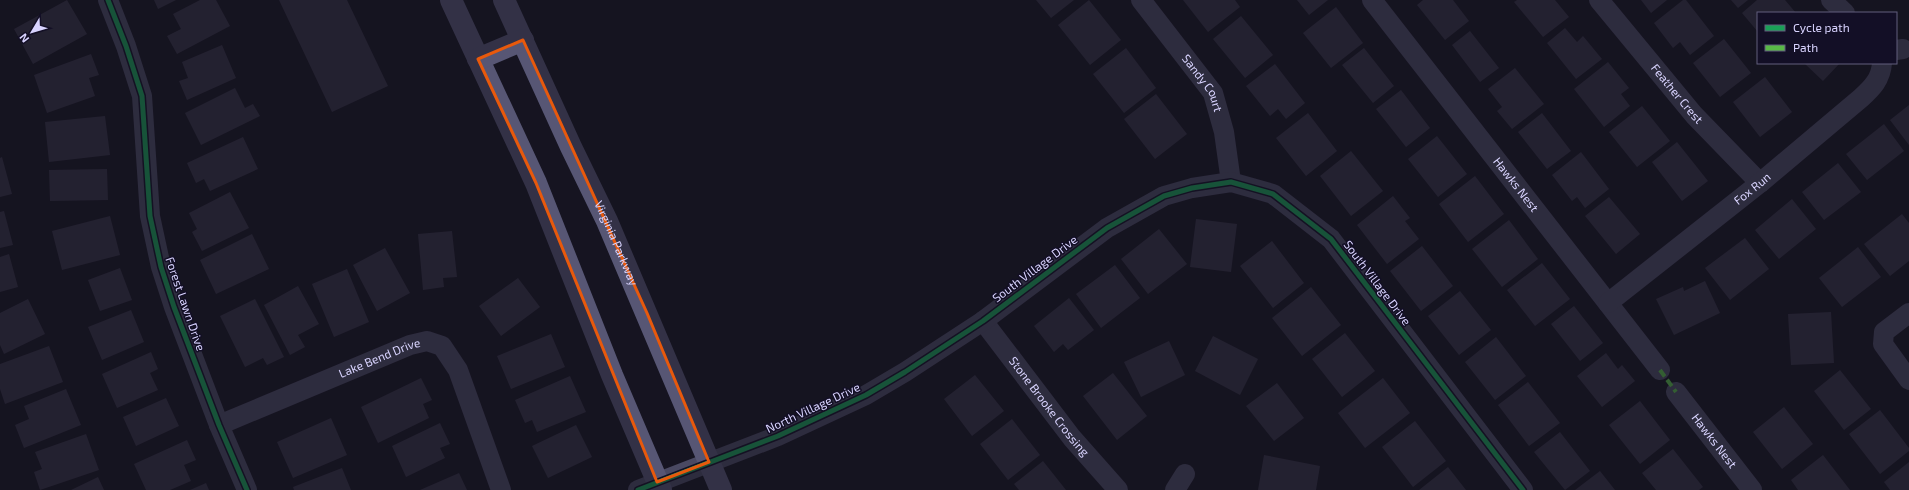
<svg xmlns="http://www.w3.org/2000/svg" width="1909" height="490" font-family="'Exo 2',sans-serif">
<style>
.building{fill:#343243}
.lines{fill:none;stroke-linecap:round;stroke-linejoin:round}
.street{stroke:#4a4962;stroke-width:20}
.secondary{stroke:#575674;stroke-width:22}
.quiet{stroke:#58b947;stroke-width:4;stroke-dasharray:8 4;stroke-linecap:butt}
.cycleway-casing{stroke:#130f26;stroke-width:8}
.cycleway{stroke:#1a9f57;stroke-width:5}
.marked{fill:none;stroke:#e8590c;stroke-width:3;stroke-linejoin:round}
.labels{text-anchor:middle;stroke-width:3;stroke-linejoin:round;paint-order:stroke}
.street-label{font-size:12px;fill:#d9d4ff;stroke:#130f26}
</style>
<rect width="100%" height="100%" fill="#161421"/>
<path class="building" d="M67,0L87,34L33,64L14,29Z
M154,0H176L158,9Z
M200,0H216L230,26L177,54L167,36L181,29L173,14Z
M279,0H347L388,86L332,112Z
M1036,0H1074L1051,18Z
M1089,0L1121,40L1090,65L1058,25Z
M1183,0H1235L1240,7L1208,32Z
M1297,0H1328L1309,15Z
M1423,0H1453L1469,21L1445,40L1417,5Z
M1517,0H1555L1569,17L1543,37L1514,2Z
M1641,0H1667L1651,13Z
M1683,0H1686L1714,36L1690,55L1680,42L1673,48L1654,23Z
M1731,0H1748L1738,8Z
M1757,0H1785L1796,13H1758V32L1742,13Z
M1336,7L1363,43L1331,68L1303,33Z
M1241,16L1273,55L1245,78L1213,39Z
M1565,28L1577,42L1583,36L1602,59L1576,79L1547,43Z
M1470,31L1499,68L1480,82L1452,45Z
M1724,39L1751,73L1720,97L1693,63Z
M222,45L236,78L187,100L179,81L188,78L182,62Z
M1126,48L1156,88L1124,113L1093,74Z
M1364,48L1394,86L1373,103L1342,65Z
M91,54L99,75L89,78L95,96L47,113L34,75Z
M1608,62L1629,88L1621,94L1630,106L1604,127L1574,89Z
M1804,63H1840L1823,81Z
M1275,64L1305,103L1286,119L1278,109L1270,116L1246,86Z
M1515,68L1544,104L1512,129L1497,111L1502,107L1488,89Z
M1765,77L1792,112L1760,137L1733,102Z
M235,88L245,108L253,104L260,116L201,145L185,113Z
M1401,90L1430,128L1406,147L1376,109Z
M1156,94L1187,134L1155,159L1124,119Z
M1909,105V145L1890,120Z
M1642,106L1670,141L1637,167L1609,132Z
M1308,113L1337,151L1306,176L1276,138Z
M1542,113L1571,151L1547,169L1518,132Z
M105,116L110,155L49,162L45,122Z
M1884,124L1904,151L1867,180L1846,154Z
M1437,136L1467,174L1438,197L1408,159Z
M243,137L258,169L210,191L204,179L196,183L187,163Z
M1677,142L1708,181L1682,201L1652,162Z
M1351,151L1383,191L1351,216L1320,176Z
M1581,152L1609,189L1585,208L1577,197L1572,201L1552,175Z
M2,157L12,194L0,197V158Z
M1838,163L1861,192L1824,220L1802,192Z
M107,169L108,200L50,201L49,170Z
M1475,176L1504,214L1468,242L1439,204Z
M230,192L249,228L202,251L192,232L197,229L189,213Z
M1393,196L1410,218L1405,221L1419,239L1387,264L1357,225Z
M1609,197L1640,234L1616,254L1585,216Z
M1792,199L1816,229L1779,259L1755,230Z
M4,211L13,245L0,248V212Z
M1902,214L1909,223V261L1890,276L1864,244Z
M110,216L120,255L62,270L52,231Z
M1196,219L1237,224L1231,272L1190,267Z
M1509,220L1538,259L1502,287L1472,249Z
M1159,229L1187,264L1148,294L1121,259Z
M452,231L457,277L443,278L444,287L423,290L418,234Z
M252,234L269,269L216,294L200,260Z
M1745,238L1769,269L1730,300L1705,268Z
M1272,241L1304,283L1273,308L1240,266Z
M1422,246L1453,286L1421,311L1390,271Z
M1858,247L1881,277L1842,307L1819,278Z
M385,248L410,293L377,311L353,265Z
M9,254L18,287L0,292V257Z
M1542,263L1570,299L1535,326L1507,290Z
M1115,265L1140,298L1101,328L1076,294Z
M120,268L132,300L100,311L88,280Z
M347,269L369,322L334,337L312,284Z
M518,278L540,307L501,336L479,306Z
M1705,281L1720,313L1674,335L1656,299L1683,287L1684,291Z
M298,286L319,324L298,335L305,347L290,355L264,305Z
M1311,287L1341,325L1302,356L1272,318Z
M1460,291L1491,330L1459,355L1428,316Z
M1069,298L1094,330L1068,350L1063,344L1054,352L1034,326Z
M28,299L45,334L4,354L0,345V313Z
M255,299L284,357L267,365L263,358L245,367L220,316Z
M1574,306L1603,343L1580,361L1551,324Z
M131,310L144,342L102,360L88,327Z
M1831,312L1834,363L1791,365L1788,314Z
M1345,333L1375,371L1342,397L1312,359Z
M551,334L565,367L511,389L497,356Z
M1213,336L1258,359L1240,395L1195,371Z
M1496,337L1526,376L1495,400L1465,362Z
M1169,341L1185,375L1141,397L1124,362Z
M49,346L63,382L5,404L0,389V364Z
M151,352L158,369L150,373L158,390L117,408L102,374Z
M1606,353L1618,369L1622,365L1635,381L1602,407L1577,376Z
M1840,370L1871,409L1844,430L1814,391Z
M1113,373L1147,416L1117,440L1083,396Z
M975,375L1004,411L972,436L944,399Z
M570,376L586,412L537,432L532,420L525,423L515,400Z
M421,378L432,400L423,404L429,418L378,443L361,407Z
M1383,378L1410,413L1365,448L1338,413Z
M1528,382L1560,423L1529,446L1498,405Z
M1277,383L1304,418L1274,441L1246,406Z
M66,389L81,425L24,448L15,425L29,419L24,406Z
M166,398L179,426L136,446L123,417Z
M1640,401L1670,440L1640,464L1609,425Z
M1784,407L1813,444L1782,469L1753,432Z
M1880,410L1909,448V451L1880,474L1849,434Z
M331,418L347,455L293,478L277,442Z
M1012,419L1040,455L1008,480L980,444Z
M1415,421L1446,461L1413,487L1382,447Z
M440,423L450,444L440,448L445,458L406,477L392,446Z
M576,425L592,457L548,478L532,446Z
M1560,432L1590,471L1565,490L1534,452Z
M86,434L99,470L40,490L34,472L42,469L35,452Z
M187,440L196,460L184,465L191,481L170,490H146L134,464Z
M1673,449L1703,487L1699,490H1656L1642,473Z
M1264,455L1320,466L1316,490H1258Z
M1823,455L1850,490H1798L1791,480Z
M1043,461L1066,490H1019L1014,484Z
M1909,462V490H1890L1884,482Z
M1448,467L1466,490H1419Z
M342,468L351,490H294L293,487Z
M1600,471L1615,490H1575Z
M459,473L467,490H420Z
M98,477L104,490H71Z
M206,483L209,490H190Z"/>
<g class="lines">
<g class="street">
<path d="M108,0L126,46L142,96L150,216L161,267L174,307L219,425L247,490"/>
<path id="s1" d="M1141,0L1213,93L1224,132L1231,182"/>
<path id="s2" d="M1372,0L1660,370"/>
<path id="s3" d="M1599,0L1694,115L1760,183"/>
<path d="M1831,0L1845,13"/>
<path d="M1896,50L1903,49"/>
<path id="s4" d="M1608,303L1760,183L1861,98C1872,88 1881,79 1882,63"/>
<path d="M1909,313L1884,332L1883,344L1909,380"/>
<path id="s5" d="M983,321L1072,438L1118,490"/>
<path id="s6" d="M1676,392L1752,490"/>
<path id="s7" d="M219,425L410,345L427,341L442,346L458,370L501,490"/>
<path d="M638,490L778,436L866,395L905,372L983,321L1107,228L1164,196L1192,188L1231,182L1273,194L1331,239L1523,490"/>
<path d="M1175,490L1185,474"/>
</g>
<g class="secondary">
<path d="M451,0L536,183L612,375L661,490"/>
<path id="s8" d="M504,0L571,147L607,221L721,490"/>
<path d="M478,59L523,40"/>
</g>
<path class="quiet" d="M1660,370L1676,392"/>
<defs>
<path id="cycleway" d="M108,0L126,46L142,96L150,216L161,267L174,307L219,425L247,490
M638,490L778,436L866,395L905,372L983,321L1107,228L1164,196L1192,188L1231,182L1273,194L1331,239L1523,490"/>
</defs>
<use href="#cycleway" class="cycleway-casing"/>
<use href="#cycleway" class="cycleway"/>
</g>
<path d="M0 0H1909V490H0ZM523,40L647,313L709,462L657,482L536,183L478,59Z" fill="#161421" fill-opacity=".55" fill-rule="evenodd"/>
<path class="marked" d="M523,40L647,313L709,462L657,482L536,183L478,59Z"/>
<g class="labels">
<g class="street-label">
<text dy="4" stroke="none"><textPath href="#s1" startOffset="104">Sandy Court</textPath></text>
<text dy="4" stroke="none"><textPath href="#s3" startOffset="122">Feather Crest</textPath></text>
<text dy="4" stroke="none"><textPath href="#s2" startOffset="234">Hawks Nest</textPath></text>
<text dy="4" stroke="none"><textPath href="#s4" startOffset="184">Fox Run</textPath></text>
<text dy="4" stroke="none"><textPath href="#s8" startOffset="268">Virginia Parkway</textPath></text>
<text transform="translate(1035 269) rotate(-37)" y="4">South Village Drive</text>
<text transform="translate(1377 283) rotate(53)" y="4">South Village Drive</text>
<text transform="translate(185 304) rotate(71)" y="4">Forest Lawn Drive</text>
<text dy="4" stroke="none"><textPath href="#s7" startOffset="174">Lake Bend Drive</textPath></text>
<text dy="4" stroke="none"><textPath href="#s5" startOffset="108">Stone Brooke Crossing</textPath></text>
<text transform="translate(813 408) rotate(-25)" y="4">North Village Drive</text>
<text dy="4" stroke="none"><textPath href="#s6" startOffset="62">Hawks Nest</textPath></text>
</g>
</g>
<rect x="1757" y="12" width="140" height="52" fill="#130f26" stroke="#625e7d"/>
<rect x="1765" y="25" width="20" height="6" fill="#1a9f57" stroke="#625e7d"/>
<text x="1793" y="32" font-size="12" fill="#d9d4ff">Cycle path</text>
<rect x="1765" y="45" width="20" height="6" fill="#58b947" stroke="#625e7d"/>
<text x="1793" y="52" font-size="12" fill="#d9d4ff">Path</text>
<g transform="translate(32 32) rotate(232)" stroke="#130f26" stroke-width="3" paint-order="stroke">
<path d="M0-3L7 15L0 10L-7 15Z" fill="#d9d4ff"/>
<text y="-6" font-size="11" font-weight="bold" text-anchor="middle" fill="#d9d4ff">N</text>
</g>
</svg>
